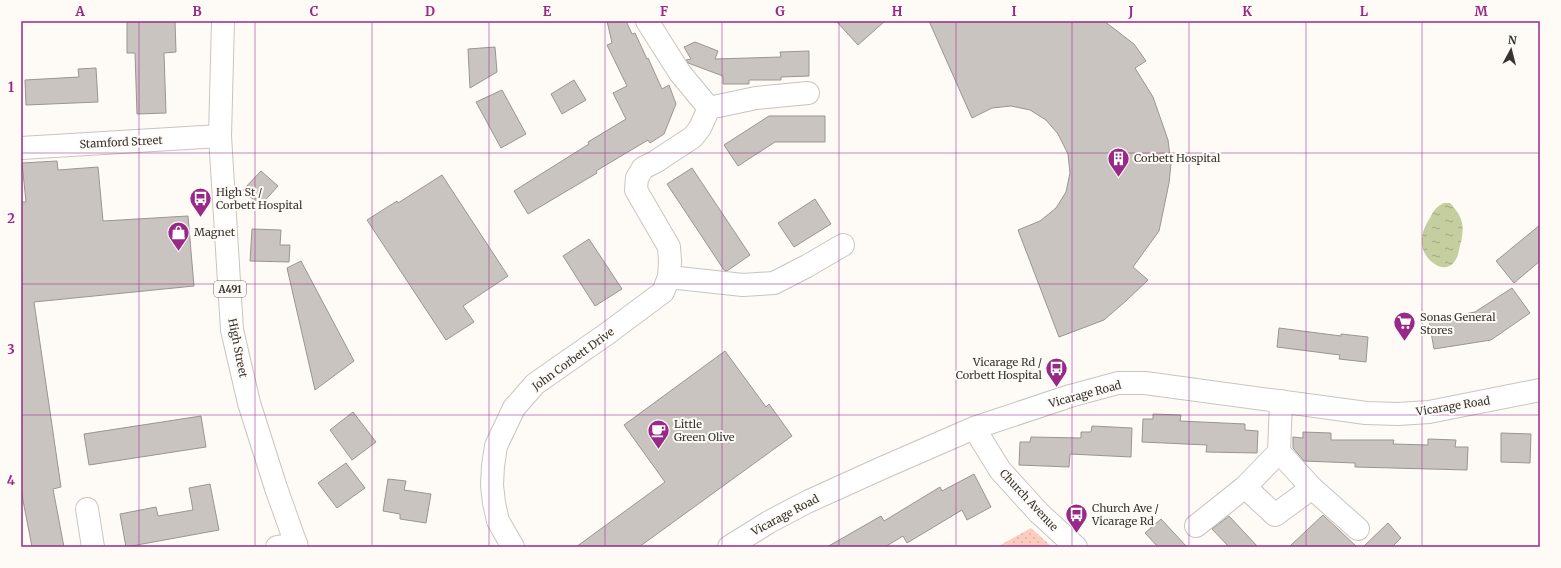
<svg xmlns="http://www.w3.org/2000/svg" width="1561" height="568" font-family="Merriweather,serif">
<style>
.grass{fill:url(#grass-dots)}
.water{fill:url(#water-ripples)}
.building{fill:#cac4c1;stroke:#9a9592}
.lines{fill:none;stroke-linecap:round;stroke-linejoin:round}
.minor-casing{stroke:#c8c5c0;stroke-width:24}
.highway-casing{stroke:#c8c5c0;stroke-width:24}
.minor{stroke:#fff;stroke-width:22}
.highway{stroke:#fff;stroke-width:22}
.grid{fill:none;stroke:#992988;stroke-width:1;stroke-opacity:0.55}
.labels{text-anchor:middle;stroke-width:4;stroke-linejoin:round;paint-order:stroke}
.shield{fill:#fefaf5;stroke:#73706d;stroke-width:1}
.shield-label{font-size:10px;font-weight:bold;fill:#373533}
.street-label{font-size:11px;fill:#373533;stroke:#fefaf5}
.poi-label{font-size:11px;fill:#373533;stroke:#fefaf5;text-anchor:start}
.neatline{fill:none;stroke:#992988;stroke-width:1.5}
.grid-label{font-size:13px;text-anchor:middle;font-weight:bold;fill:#992988}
</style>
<defs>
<pattern id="grass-dots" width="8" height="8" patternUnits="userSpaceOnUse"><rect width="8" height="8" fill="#fcccbf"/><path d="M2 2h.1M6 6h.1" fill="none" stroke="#d9b0a5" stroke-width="1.8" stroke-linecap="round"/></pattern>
<pattern id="water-ripples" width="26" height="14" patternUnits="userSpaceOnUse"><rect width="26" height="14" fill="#c4ce9f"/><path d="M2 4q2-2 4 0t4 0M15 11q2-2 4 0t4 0" fill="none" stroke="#a0a882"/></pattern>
</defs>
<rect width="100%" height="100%" fill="#fefaf5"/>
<path class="grass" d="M1031,528L1052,547H997Z"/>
<path class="water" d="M1444,203H1450C1462,216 1465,224 1461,242C1459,247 1459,255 1456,259C1446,278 1423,260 1422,244C1421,235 1425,225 1430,218C1433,211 1437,206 1444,203Z"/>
<path class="building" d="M127,21H175L176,52L164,53L166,113L137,114L135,53H127Z
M607,21H626L632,34L635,33L647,59L648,58L662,89L669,85L676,104L664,134L650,143L648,140L596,171L597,173L528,214L514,191L589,144L588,142L626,119L613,93L627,86L607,45L612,43Z
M836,21H885L858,45Z
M929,21H1104L1134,44L1146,61L1135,68L1153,97L1168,140L1171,164L1169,183L1159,231L1133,267L1148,280L1127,300L1104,320L1059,337L1018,230L1040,221L1056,208L1066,192L1070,173L1068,154L1058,134L1046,120L1030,110L1011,106L992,108L972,118Z
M695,42L718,51L715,59L781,57L780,52L809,51V76L781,77V80H749V84H723V76L688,63L686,60L691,59L684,47Z
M495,47L497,72L470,88L468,49Z
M96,68L98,102L26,105L25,80L79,77L78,69Z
M574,80L586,100L562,114L551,94Z
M502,90L526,134L501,148L476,102Z
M769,116H825V142H775L738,166L724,145Z
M57,161L58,170L98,167L103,221L188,216L194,286L34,302L61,487L53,489L64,547H32L21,490V202H26L22,163Z
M692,168L750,255L727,271L724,270L667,184Z
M261,171L278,186L260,206L243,190Z
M442,175L508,276L463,306L474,322L446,340L367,220L397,201L398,203Z
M815,199L831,224L794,247L778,223Z
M1540,225V261L1514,283L1496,261Z
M252,229L281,230L280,245H290L289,262L250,261Z
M589,239L622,289L595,306L563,256Z
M301,261L354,361L315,390L287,268Z
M1512,288L1530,313L1491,340L1434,349L1429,321L1475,312Z
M1279,328L1341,336V334L1368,337L1366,362L1339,359L1340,355L1277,347Z
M725,351L766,407L769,404L792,436L639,547H576L665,482L624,425Z
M353,412L376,442L352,460L330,430Z
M1153,414L1181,415L1180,421L1245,424V430L1258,431L1257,453L1206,452L1207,445L1142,442L1143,419H1153Z
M201,416L206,447L89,465L84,434Z
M1092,426L1132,428L1131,457L1070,454L1069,467L1019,465L1020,442H1030L1031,437L1081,438V432H1091Z
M1303,432L1331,433V440H1394L1393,444L1428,445V439L1456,440L1455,447H1468L1467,470L1355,467V463L1304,461L1293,448V437L1303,438Z
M1501,433L1531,434L1530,463L1501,462Z
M346,463L365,488L337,508L318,483Z
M974,474L991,507L967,520L962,510L907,543L903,536L885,547H827L881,516L884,521L940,487L942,491Z
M388,479L406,481L404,490L431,494L426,523L400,519V514L383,511Z
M210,484L219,530L126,547L120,514L156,507L158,516L193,510L189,488Z
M1323,515L1357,547H1289Z
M1229,516L1258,547H1229L1212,529Z
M1161,519L1187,547H1158L1145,533Z
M1388,523L1401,538L1392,547H1363Z"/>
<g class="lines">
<defs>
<path id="minor" d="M709,108L756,98L808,93
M21,148L220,136
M669,277L743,285L774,283L807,266L843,245
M1281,401L1279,452L1312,488L1358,529
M974,428L1000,470L1039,513L1076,547
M1245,487L1275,515L1312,488
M87,509L93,547
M1196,526L1245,487L1279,452
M277,547L296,544
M513,547L498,521L494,503L492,485L493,466L496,446L514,408L535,384L608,333L663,292L669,277L670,261L669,247L636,190L637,178L643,168L655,162L693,137L700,128L709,108L680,73L647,21
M729,547L769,522L807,502L882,468L974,428L1070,396L1118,383H1145L1366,413L1398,414L1429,412L1540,390"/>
<path id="highway" d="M223,21L220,136L232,330L249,403L276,488L297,547"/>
</defs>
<use href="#minor" class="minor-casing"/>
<use href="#highway" class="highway-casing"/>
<use href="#minor" class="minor"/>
<use href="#highway" class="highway"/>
</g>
<path class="grid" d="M139,21V547M255,21V547M372,21V547M489,21V547M605,21V547M722,21V547M839,21V547M956,21V547M1072,21V547M1189,21V547M1306,21V547M1422,21V547M21,153H1540M21,284H1540M21,415H1540"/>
<defs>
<symbol id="building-pin" viewBox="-11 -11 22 30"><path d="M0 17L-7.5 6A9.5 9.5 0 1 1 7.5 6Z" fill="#992988" stroke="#fefaf5"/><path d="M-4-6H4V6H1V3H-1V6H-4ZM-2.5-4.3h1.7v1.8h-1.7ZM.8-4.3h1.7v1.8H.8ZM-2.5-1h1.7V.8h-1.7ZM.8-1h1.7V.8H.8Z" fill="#fff"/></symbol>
<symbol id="bus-pin" viewBox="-11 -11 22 30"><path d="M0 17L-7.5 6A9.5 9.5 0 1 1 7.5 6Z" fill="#992988" stroke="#fefaf5"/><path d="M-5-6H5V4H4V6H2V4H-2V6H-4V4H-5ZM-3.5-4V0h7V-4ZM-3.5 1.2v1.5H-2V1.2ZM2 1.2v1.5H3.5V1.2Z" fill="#fff"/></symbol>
<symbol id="shop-pin" viewBox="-11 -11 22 30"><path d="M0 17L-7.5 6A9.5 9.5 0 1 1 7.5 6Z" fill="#992988" stroke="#fefaf5"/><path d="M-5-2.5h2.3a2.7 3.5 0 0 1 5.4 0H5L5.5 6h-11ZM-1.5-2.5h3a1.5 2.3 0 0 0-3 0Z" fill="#fff"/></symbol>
<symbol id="supermarket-pin" viewBox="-11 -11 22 30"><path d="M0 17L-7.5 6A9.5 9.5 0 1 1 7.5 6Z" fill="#992988" stroke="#fefaf5"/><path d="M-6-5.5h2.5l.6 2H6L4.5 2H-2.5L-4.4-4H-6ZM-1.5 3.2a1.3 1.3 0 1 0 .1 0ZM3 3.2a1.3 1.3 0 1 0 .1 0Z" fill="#fff"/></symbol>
<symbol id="cafe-pin" viewBox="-11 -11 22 30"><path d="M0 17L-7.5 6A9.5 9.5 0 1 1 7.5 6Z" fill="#992988" stroke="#fefaf5"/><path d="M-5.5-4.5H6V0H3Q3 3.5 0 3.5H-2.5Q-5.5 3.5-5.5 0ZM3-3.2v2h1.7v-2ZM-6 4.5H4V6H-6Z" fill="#fff"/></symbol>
</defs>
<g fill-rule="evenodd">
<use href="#building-pin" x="1106" y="146" width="25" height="34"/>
<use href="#bus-pin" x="188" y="186" width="25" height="34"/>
<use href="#shop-pin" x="166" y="220" width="25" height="34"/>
<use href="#supermarket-pin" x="1392" y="310" width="25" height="34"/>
<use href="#bus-pin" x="1044" y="356" width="25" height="34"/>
<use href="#cafe-pin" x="646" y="418" width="25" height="34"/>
<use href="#bus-pin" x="1064" y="502" width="25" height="34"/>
</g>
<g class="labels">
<rect class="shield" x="214" y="281" width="32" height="16" rx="3"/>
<g class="shield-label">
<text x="230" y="293">A491</text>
</g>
<g class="street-label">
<text transform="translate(121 142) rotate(-3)" y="4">Stamford Street</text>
<text transform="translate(238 348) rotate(79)" y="4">High Street</text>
<text transform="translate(573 359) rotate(-36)" y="4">John Corbett Drive</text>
<text transform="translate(1085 394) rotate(-15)" y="4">Vicarage Road</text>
<text transform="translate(1453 406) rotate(-9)" y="4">Vicarage Road</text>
<text transform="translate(1029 500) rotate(47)" y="4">Church Avenue</text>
<text transform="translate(785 515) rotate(-28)" y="4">Vicarage Road</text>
</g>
<g class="poi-label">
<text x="1134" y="162">Corbett Hospital</text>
<text x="216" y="196">High St /<tspan x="216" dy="13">Corbett Hospital</tspan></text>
<text x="194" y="236">Magnet</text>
<text x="1420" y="321">Sonas General<tspan x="1420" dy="13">Stores</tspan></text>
<text x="1042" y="366" text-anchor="end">Vicarage Rd /<tspan x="1042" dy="13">Corbett Hospital</tspan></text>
<text x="674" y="428">Little<tspan x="674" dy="13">Green Olive</tspan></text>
<text x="1092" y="512">Church Ave /<tspan x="1092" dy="13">Vicarage Rd</tspan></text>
</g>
</g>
<rect width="1561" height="568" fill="none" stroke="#fefaf5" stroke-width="44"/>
<g transform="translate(1511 50) rotate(7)" stroke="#fefaf5" stroke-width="3" paint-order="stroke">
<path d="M0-3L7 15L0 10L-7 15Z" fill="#373533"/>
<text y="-6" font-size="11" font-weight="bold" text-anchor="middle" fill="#373533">N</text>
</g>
<rect x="22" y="22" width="1517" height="524" class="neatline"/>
<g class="grid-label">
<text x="80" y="16">A</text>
<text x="197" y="16">B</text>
<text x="314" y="16">C</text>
<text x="430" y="16">D</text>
<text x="547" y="16">E</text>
<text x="664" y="16">F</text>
<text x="780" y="16">G</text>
<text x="897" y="16">H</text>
<text x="1014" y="16">I</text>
<text x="1131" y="16">J</text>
<text x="1247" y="16">K</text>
<text x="1364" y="16">L</text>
<text x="1481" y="16">M</text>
<text x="11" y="92">1</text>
<text x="11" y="223">2</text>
<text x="11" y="354">3</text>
<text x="11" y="485">4</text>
</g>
</svg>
